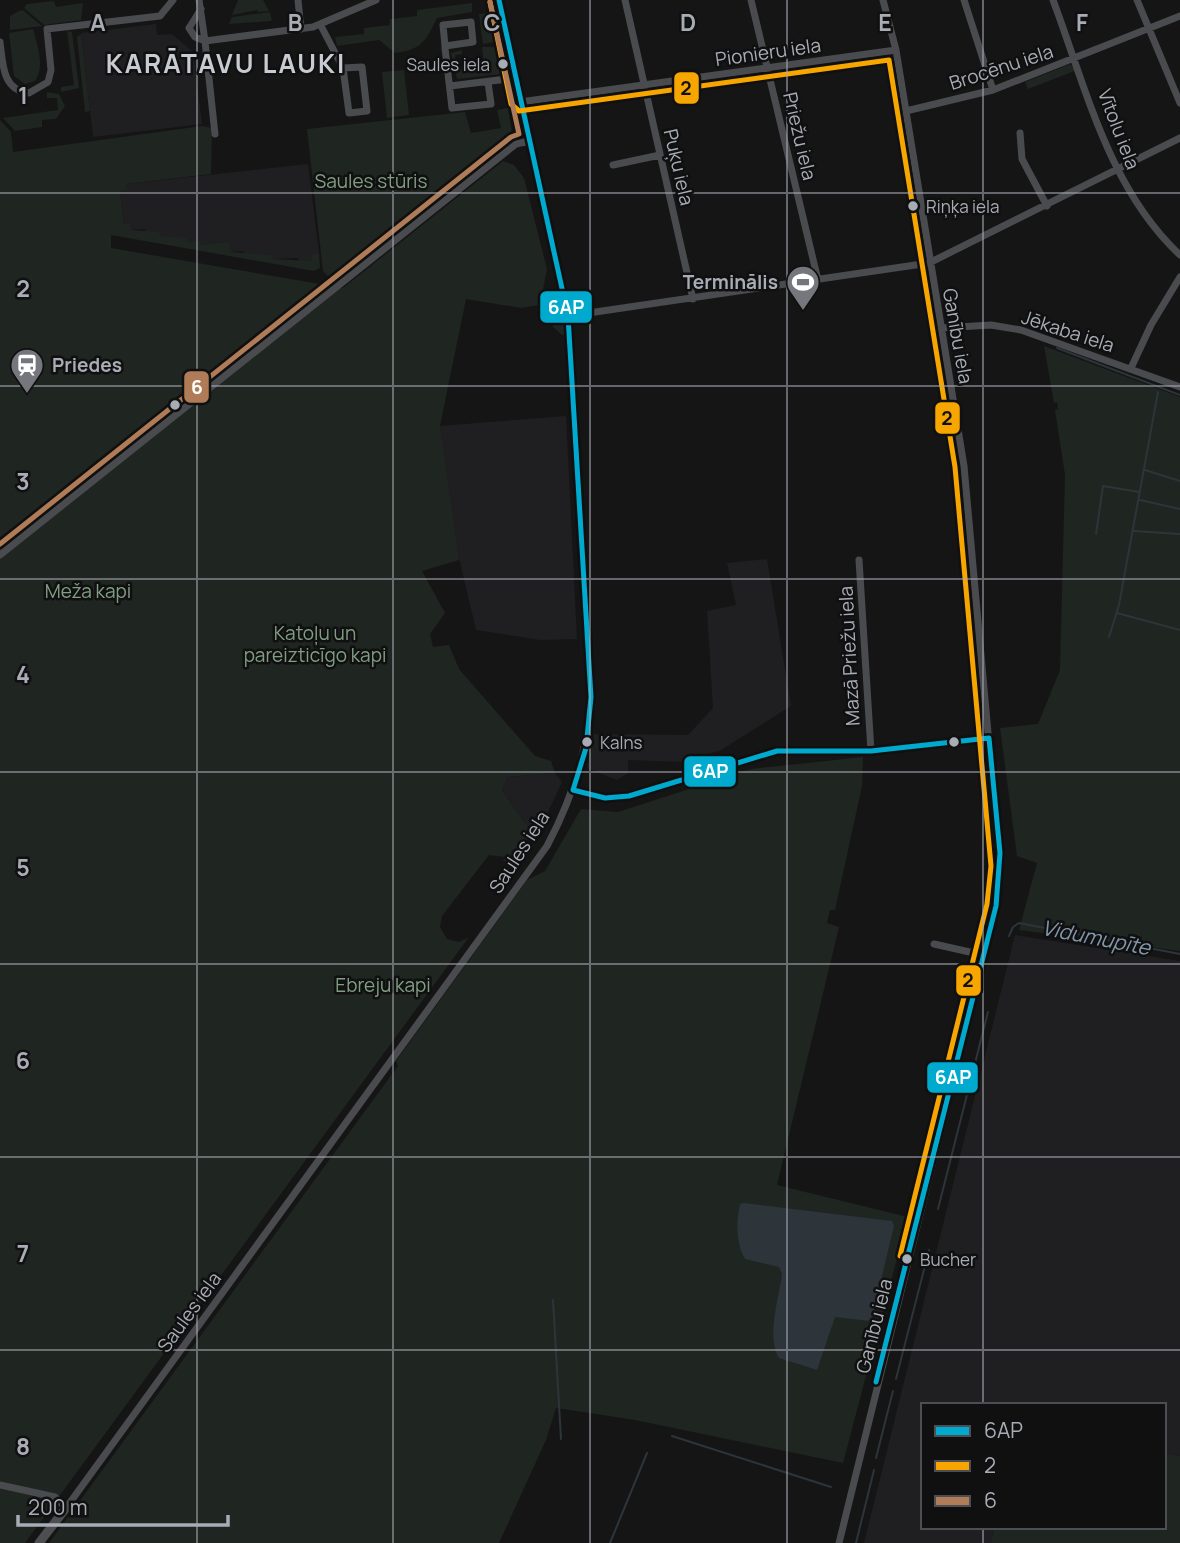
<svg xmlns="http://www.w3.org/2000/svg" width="1180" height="1543" font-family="Manrope,sans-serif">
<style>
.built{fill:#1f1f21}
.green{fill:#1f2520}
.water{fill:#2d343a}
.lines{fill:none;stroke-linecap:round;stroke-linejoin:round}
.stream{stroke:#2d343a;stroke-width:2}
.minor{stroke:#4a4b4e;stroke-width:7}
.major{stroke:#4c4e50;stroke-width:9}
.bus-1-casing{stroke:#101011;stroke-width:10}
.bus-2-casing{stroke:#101011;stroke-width:10}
.bus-3-casing{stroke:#101011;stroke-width:10}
.bus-1{stroke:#00a9ce;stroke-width:5}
.bus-2{stroke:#f7a600;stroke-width:5}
.bus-3{stroke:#b07c57;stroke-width:5}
.grid{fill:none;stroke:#a8acb5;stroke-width:2;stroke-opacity:0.55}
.bus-dot{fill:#a8acb5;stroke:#101011;stroke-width:2.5}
.labels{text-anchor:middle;stroke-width:5;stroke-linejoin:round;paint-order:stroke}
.bus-label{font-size:17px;fill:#a8acb5;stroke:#101011;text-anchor:start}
.street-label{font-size:19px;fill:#a8acb5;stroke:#101011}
.park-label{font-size:19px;fill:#819e83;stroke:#101011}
.poi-label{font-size:19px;font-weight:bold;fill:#a8acb5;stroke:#101011;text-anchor:end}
.water-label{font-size:21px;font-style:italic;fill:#8298ac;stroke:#101011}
.district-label{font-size:26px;font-weight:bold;letter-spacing:2px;fill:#c8cbd1;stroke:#101011}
.grid-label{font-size:23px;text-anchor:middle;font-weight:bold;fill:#a8acb5;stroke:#101011;stroke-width:5;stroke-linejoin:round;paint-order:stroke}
.line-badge{stroke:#101011;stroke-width:2.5}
.badge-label{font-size:19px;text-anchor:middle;font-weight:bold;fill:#fff}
.pale-badge-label{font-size:19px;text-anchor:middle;font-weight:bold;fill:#111}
</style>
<rect width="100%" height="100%" fill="#151516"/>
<path class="built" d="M156,24L157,35L172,34L193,52L202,124L93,137L81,33Z
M308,164L319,253L312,254L313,261L299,262L298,258L272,259L244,254L243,251L230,252L146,233L145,229L131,230L124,225L120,191L126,184Z
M566,416L577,639L540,640L476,630L454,537L440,426Z
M767,559L791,706L721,750L684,762L628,760V773L617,780L587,768L594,734L688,735L713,708L707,611L736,605L727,563Z
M555,773L562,782L542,825L528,827L502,790L508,777Z
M1015,935L1180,961V1456L1164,1453V1405H923V1527H994L991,1543H864Z"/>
<path class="green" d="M238,0H263L269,11L258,12L257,10L232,15Z
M54,1L56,7L83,3L81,20L44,25L24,8L27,4Z
M472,3V12L437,18C426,41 421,50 395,53L379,40L337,46L335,37L364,34V28L390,25V19L417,16V10Z
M21,10L24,11L42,26L10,30V16Z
M270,12L272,21L229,24L232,17Z
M488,13L494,42L483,44L479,14Z
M33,29C36,42 46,66 35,81L25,84L14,76L9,33Z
M67,31L72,32L79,88L61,92V87L74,85Z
M81,34L90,111L85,112L77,37Z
M482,47H495L500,74L457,79L451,53L462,50V54L455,55L457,69L484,66Z
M1070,64L1077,70L1028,89L1025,82Z
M404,70L409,115L387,118L382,72Z
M47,92L59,94L65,106L56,119L42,120V127L15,131L3,118L58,110L57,98H47Z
M508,108L513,140L335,284L323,271L307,129L465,112L471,133L501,128L497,110Z
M0,120L11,132L13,152L202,126L212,128L211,174L126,184L127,190L120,191L124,224H130L131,230L159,232L160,236L186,238L187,242L200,241L201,245L229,242L231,252L271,255L272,259L312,261V254L319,253L320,268L314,271L111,235V248L343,288L503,161L514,165L524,178L547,269L540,305L521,308L466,299L440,426L459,560L422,571L445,613L430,634L433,647L449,645L459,669L535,756L551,761L555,773L508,777L502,790L528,827L527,842L513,877V867L503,860L505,857L489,855L442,916L440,927L447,939L459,942L469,937L25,1543H0Z
M562,304L565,334L562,335L553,327L550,313Z
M1044,346L1180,397V951L1019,930L1037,863L1017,856L1000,728L1038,724L1060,670L1065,475L1055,410L1058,409L1057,402L1054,403Z
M863,757L862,786L835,910H830L827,923L839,927L777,1185L908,1217L843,1463L635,1420L556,1408L546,1440L499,1543H49L398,1066L396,1061L527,880L545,871L581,809L618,812L751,769Z
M1164,1453L1180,1456V1543H991L994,1527H1164Z"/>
<path class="water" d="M744,1203L892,1221L894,1226L872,1318L870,1321L835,1317L817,1370L779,1358C766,1337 779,1298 782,1274L779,1267L745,1259C736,1244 736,1221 740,1204Z"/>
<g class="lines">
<path class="stream" d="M1057,348L1180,395
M1145,470L1180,481
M1140,500L1180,509
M1134,531L1180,534
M1096,534L1103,486L1139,492
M1117,613L1180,630
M1109,637L1119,605L1158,392
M1009,936L1013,927L1019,923L1180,954
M938,1209L988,1012
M553,1300L561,1439
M896,1379L929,1250
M672,1436L831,1487
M876,1458L893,1391
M610,1543L647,1453
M856,1543L874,1470"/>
<path class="minor" d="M199,0L205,41L313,27L376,0
M298,0L301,29
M625,0L693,299
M751,0L818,280
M964,0L993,90
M1053,0C1086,88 1109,189 1180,255
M1137,0L1180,103
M201,9L189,28L195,37L205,41L215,134
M320,24L343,68L349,113L367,111L362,67L343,68
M0,42C3,64 2,90 29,93L48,82L51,70L47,29L160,16L173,0
M445,46L473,42L471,22L443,25L445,46V48L452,108L491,104L488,82
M450,86L515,78
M520,102L896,50
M906,111L993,90L1180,16
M1020,133L1022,159L1047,206
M613,165L660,155
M568,316L929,263L1180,138
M942,328L991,325L1021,330L1180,387
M1131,368L1151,325L1180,277
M0,555L516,144L529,141
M859,560L871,751
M573,790L605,798L629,796L777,751H871L989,738
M934,944L983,955
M0,1485L55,1497L66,1508L547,846C572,799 588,751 591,697L568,316L499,0
M839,1543L996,906L1000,866L964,466L896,50L883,0"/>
<path class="major" d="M39,1543L66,1508"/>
<defs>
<path id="bus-1" d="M499,0L568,316L591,697L586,748L573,790L605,798L629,796L777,751H871L989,738L1000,853L996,906L876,1382"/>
<path id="bus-2" d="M490,2L511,104L519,111L889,60L955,467L991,866L987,904L900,1256"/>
<path id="bus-3" d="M0,544L511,137L519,134L490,2"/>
</defs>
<use href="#bus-1" class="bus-1-casing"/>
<use href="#bus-2" class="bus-2-casing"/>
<use href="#bus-3" class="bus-3-casing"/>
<use href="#bus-1" class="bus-1"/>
<use href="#bus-2" class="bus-2"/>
<use href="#bus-3" class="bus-3"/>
</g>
<path class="grid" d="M197,0V1543M393,0V1543M590,0V1543M787,0V1543M983,0V1405M0,193H1180M0,386H1180M0,579H1180M0,772H1180M0,964H1180M0,1157H1180M0,1350H1180M983,1527V1543"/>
<defs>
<symbol id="stadium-pin" viewBox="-11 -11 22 30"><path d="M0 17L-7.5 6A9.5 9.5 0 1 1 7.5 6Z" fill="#75777d" stroke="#101011"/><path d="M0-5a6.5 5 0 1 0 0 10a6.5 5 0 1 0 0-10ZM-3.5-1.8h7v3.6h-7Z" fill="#fff"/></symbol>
<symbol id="station-pin" viewBox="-11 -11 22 30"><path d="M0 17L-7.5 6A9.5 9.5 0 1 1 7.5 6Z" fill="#75777d" stroke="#101011"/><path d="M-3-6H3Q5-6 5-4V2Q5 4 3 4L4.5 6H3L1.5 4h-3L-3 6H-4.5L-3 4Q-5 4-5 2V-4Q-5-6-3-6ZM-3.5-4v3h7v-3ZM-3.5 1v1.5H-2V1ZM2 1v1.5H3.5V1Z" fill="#fff"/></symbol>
</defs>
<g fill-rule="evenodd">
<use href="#stadium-pin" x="784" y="263" width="38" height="52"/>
<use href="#station-pin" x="8" y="346" width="38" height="52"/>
</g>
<g class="bus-dot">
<circle cx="503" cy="64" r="6"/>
<circle cx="913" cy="206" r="6"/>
<circle cx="175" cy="405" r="6"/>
<circle cx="587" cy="742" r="6"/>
<circle cx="954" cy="742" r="6"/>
<circle cx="907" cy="1259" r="6"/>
</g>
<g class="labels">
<g class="bus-label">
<text x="490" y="71" text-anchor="end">Saules iela</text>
<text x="926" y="213">Riņķa iela</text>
<text x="600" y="749">Kalns</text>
<text x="920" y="1266">Bucher</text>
</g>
<g class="street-label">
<text transform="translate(768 52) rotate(-8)" y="7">Pionieru iela</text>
<text transform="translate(1001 67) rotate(-18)" y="7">Brocēnu iela</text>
<text transform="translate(1119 129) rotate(69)" y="7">Vītolu iela</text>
<text transform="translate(800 136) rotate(77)" y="7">Priežu iela</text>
<text transform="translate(679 167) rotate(77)" y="7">Puķu iela</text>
<text transform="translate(1068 331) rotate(18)" y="7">Jēkaba iela</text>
<text transform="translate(958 336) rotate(80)" y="7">Ganību iela</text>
<text transform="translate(849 656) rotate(-93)" y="7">Mazā Priežu iela</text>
<text transform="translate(519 852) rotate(-57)" y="7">Saules iela</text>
<text transform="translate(189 1312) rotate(-54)" y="7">Saules iela</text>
<text transform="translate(874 1326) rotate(-76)" y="7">Ganību iela</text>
</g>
<g class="park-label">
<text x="371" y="188">Saules stūris</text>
<text x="88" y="598">Meža kapi</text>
<text x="315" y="640">Katoļu un<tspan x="315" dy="22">pareizticīgo kapi</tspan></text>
<text x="383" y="992">Ebreju kapi</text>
</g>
<g class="poi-label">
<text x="778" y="289">Terminālis</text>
<text x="52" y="372" text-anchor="start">Priedes</text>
</g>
<g class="water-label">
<text transform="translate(1096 938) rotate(11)" y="7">Vidumupīte</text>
</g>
<g class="district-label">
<text x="226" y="73">KARĀTAVU LAUKI</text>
</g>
</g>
<g class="grid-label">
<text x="98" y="31">A</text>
<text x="295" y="31">B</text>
<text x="492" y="31">C</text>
<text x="688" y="31">D</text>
<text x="885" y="31">E</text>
<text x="1082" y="31">F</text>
<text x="23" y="104">1</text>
<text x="23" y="297">2</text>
<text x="23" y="490">3</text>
<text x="23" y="683">4</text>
<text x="23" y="876">5</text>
<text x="23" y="1069">6</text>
<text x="23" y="1262">7</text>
<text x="23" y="1455">8</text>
</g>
<g class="line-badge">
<rect x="673" y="71" width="27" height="34" rx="7" fill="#f7a600"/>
<rect x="539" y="290" width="54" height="34" rx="7" fill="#00a9ce"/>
<rect x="183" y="370" width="27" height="34" rx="7" fill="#b07c57"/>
<rect x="934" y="401" width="27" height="34" rx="7" fill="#f7a600"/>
<rect x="683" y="755" width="54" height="33" rx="7" fill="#00a9ce"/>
<rect x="955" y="964" width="27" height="33" rx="7" fill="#f7a600"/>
<rect x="926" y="1061" width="53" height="33" rx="7" fill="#00a9ce"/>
</g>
<g class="badge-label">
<text x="566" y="314">6AP</text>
<text x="197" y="394">6</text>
<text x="710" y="778">6AP</text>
<text x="953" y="1084">6AP</text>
</g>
<g class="pale-badge-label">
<text x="686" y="95">2</text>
<text x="947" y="425">2</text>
<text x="968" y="987">2</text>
</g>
<rect x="921" y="1403" width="245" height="126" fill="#101011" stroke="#4d4e53" stroke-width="2"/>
<rect x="935" y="1426" width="35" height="10" fill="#00a9ce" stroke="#4d4e53" stroke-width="2"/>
<text x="984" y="1438" font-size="21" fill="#a8acb5">6AP</text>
<rect x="935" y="1461" width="35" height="10" fill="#f7a600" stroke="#4d4e53" stroke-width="2"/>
<text x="984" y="1473" font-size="21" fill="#a8acb5">2</text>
<rect x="935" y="1496" width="35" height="10" fill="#b07c57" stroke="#4d4e53" stroke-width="2"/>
<text x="984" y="1508" font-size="21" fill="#a8acb5">6</text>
<path d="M18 1515v10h210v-10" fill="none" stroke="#a8acb5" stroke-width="3.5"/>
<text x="28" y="1515" font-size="21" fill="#a8acb5" stroke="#101011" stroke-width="5" paint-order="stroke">200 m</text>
</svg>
